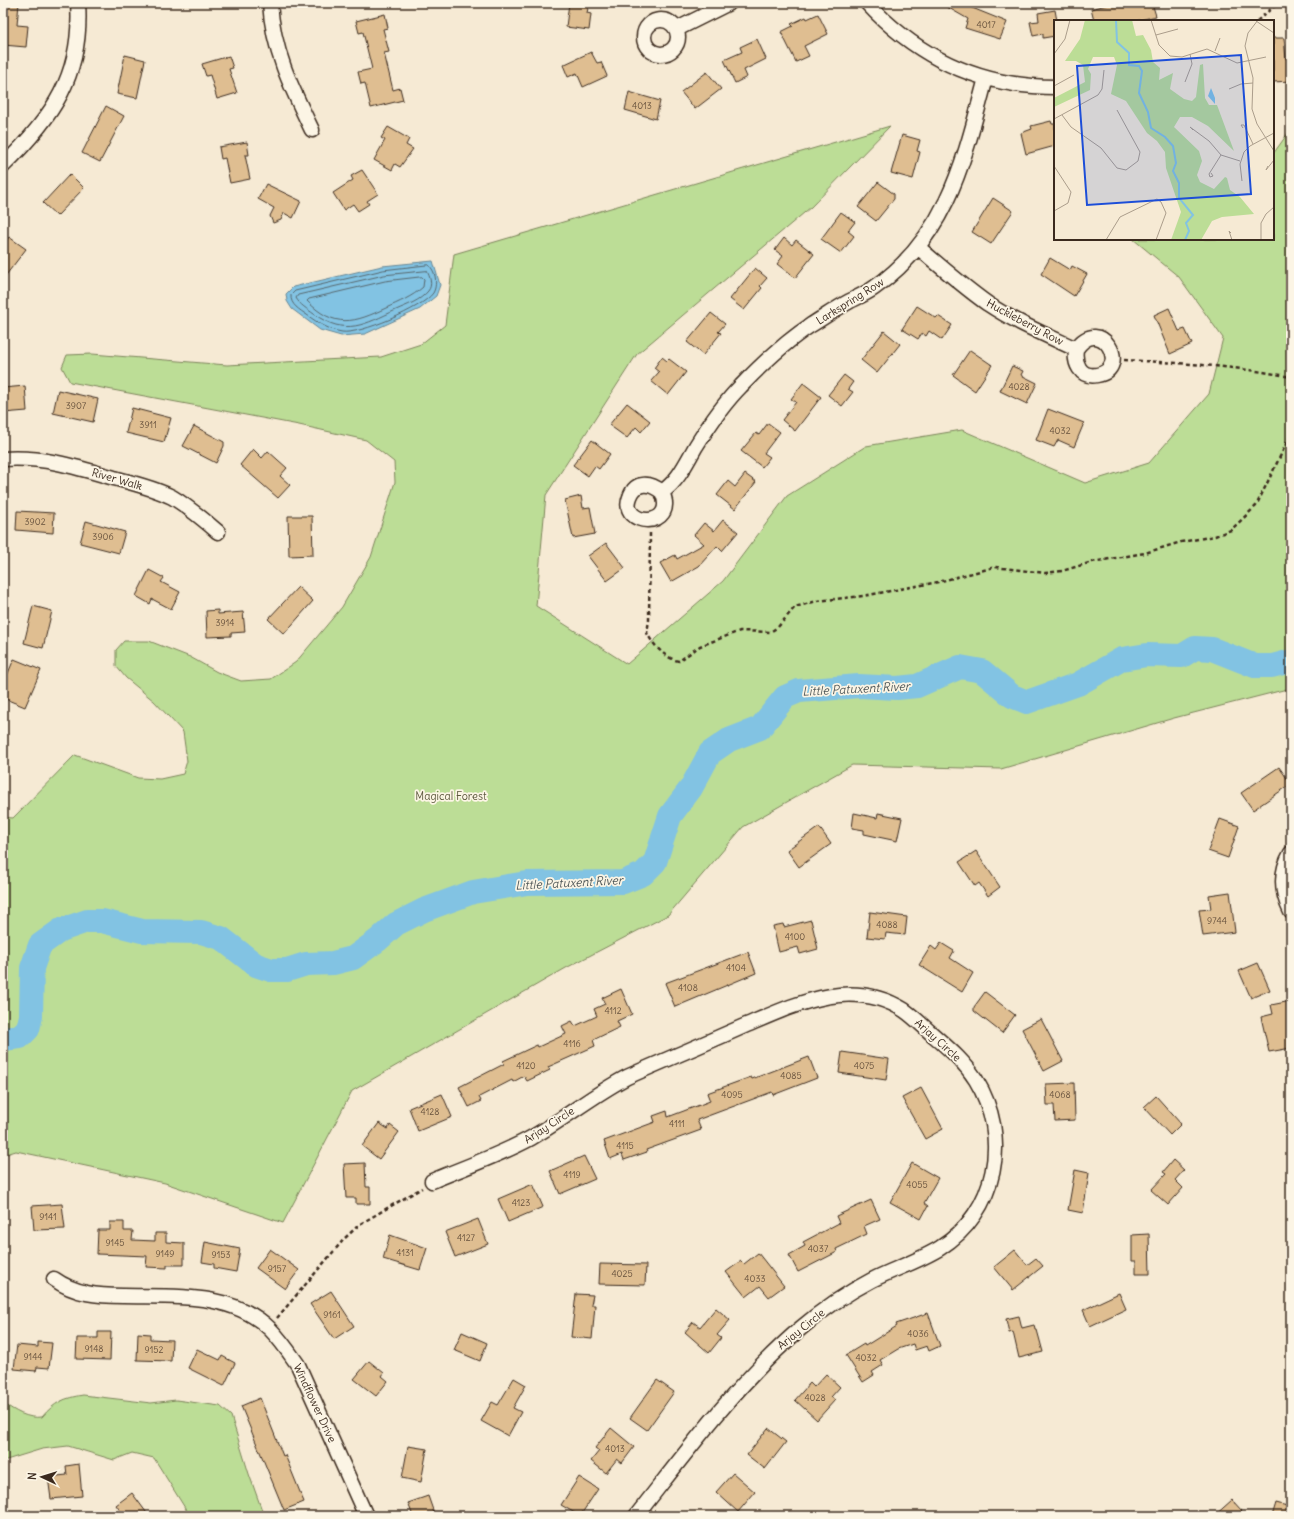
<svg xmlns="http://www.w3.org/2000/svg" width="1294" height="1519" font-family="Delius,sans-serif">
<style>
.green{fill:#bcdd96;stroke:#7c845a}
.water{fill:#82c3e3;stroke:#668694}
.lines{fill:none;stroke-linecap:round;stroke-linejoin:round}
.shore{stroke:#57676d;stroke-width:1}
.river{stroke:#82c3e3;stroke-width:24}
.building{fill:#dfbe91;stroke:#3b2a1e}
.minor-casing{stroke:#3b2a1e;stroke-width:17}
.path{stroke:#3b2a1e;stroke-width:2.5;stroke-dasharray:4 3;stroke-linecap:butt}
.minor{stroke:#fcf5e5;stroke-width:14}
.labels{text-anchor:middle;stroke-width:3.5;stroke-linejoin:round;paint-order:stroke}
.number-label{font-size:9px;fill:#644f3b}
.street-label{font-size:11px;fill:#3b2a1e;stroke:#fcf5e5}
.park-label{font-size:11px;fill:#5b573c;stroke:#fcf5e5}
.water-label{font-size:12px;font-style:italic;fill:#505859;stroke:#fcf5e5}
.inset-river{fill:none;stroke:#82c3e3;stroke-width:2}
.inset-road{fill:none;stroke:#ab9d8b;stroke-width:1}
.view{fill:#1d4ed8;fill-opacity:0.15;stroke:#1d4ed8;stroke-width:2}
.inset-edge{fill:none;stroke:#3b2a1e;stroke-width:2}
</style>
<rect width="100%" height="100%" fill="#f6ead4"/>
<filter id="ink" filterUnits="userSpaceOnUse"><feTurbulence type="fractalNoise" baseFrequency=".025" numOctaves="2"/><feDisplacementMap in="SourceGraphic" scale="8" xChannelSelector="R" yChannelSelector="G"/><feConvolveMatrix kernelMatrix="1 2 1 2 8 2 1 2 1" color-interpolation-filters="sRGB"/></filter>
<g filter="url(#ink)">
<path class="green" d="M890,126L811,207L637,354L546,495L536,606L627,664L723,581L787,496L866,446L962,430L1085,483L1149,463L1209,394L1223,338L1179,277L1133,239H1273V154L1291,129V688L1174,718L1001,769L852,765L743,827L668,915L566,968L352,1091L283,1223L165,1183L16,1151L3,1155V817L13,818L75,755L138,778L160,779L183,774L187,761L183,732L154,701L126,678L116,666V650L124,641H149L190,657L217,672L241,681L271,679L296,662L342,607L371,557L395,482L394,462L366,440L299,425L70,382L62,367L67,355L92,354L227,365L381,357L421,344L445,325L454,254Z
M83,1395L151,1403L176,1400L220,1406L231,1416L249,1474L264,1516H190L154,1458L132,1453L114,1460L68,1446L42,1449L3,1461V1403C15,1411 27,1419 42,1417C55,1402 64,1398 83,1395Z"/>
<path class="water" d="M433,261L440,285L436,296L420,309L365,334L341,336L320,330L292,309L287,301L286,294L293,287L382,266Z"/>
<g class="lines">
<path class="shore" d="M429,265C432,268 434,272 435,276C436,281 436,288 433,293C423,308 359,335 342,332C329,330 318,323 307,315C300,310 290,305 291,295L295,291L383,270Z
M427,271C430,277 433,285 428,291C420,301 407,305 396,310C365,324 346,337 314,314C307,309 300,305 296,298L298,295L384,275Z
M422,277L424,279L423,287C412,297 399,302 386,308C354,323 335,329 307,301L309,299L385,281Z"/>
<path class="river" d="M3,1039L20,1037L28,1029L31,1016L32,968L40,945L61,930L87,921H102L142,931L201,932L221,938L256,965L271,970H287L306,964L333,963L353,958L378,940L396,924L424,910L473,892L527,883L623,882L643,874L655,862L670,816L691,788L710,753L729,740L760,728L785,697L799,691L859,686L897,688L917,686L960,667L982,671L1012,696L1027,702L1078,684L1122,659L1147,655L1182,656L1195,648L1212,649L1255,666H1272L1291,661"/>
</g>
<path class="building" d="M3,3H19L17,25L28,26L26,47L3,45Z
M569,3H589L587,13L591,14L589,30L566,27Z
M940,3H960L1007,22L1000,39L965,28L968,19Z
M1114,3H1152L1156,16L1136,21H1094L1091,9Z
M1055,10L1057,21H1055V36L1043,38V34L1033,36L1030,22L1039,21L1038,13Z
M385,14L388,28L383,29L389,52L384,53L393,90L400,88L403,100L371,108L365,83L361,84L358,72L372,69L363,32L359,33L356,21Z
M818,14L828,34L804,46L809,56L796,62L781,32L793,26L791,24L806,17L807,19Z
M1273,38H1284L1286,59L1290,58L1291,81L1273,82Z
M757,39L766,59L744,70L747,77L735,83L724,60L742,52L740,47Z
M591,52L597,63L601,62L607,76L583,87L577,73L568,77L563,65Z
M125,55L145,60L137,98L117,94Z
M229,56L233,68L229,69L237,93L217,99L210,75L206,76L202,64Z
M707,72L721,89L695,109L681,92Z
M629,92L660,101L656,119L625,110Z
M106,106L124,116L100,162L82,153Z
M1051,121L1052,124H1055V146L1026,154L1021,133L1032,129L1031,126Z
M388,127L409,139L406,145L413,149L400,167L395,164L392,170L374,160L385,140L381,138Z
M902,135L920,140L917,151L920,152L913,179L891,173Z
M247,142L249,155H245L250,179L230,183L225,158L221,159L219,147Z
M362,170L378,194L367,201L369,204L358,211L353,204L344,210L333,193L353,180L351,176Z
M70,174L84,188L57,216L43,203Z
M878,182L894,194V199L876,221L858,207Z
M266,184L301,201L293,218L284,213L281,220L273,223L270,216L274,208L258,199Z
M993,198L1013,211L991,244L972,232Z
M841,212L855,222L848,231L854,236L841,253L821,239Z
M9,237L26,249L3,279V245Z
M784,238L792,245L796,240L814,254L795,278L777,264L783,256L775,250Z
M1050,258L1070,270L1072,266L1087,274L1074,296L1041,274Z
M755,268L767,278L760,286L762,288L744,310L730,299Z
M917,306L936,318L938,316L952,325L942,340L929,331L926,336L922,333L918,339L902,329Z
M1169,308L1179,331L1185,329L1192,344L1170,354L1154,315Z
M711,313L725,324L718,332L721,333L703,355L687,342Z
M884,331L900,344L877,373L861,360Z
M970,350L992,365L975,391L953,375Z
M662,357L667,361L669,359L686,372L668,395L651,381L659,372L654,368Z
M1012,366L1023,371L1021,375L1037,383L1027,404L1000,391Z
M844,375L853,382L848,389L853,392L842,406L828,395Z
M803,383L821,397L795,431L782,420L796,402L791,399Z
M25,386L27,411L3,413V388Z
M58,390L98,399L93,422L53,413Z
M627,403L650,421L641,432L636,427L627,438L609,425Z
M132,408L171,418L164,442L126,433Z
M1048,409L1084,423L1074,447L1058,440L1054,447L1036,440Z
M768,423L780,432L764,453L770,457L762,467L741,451L756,433L759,435Z
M194,426L224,442V446L216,463L183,446Z
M592,440L610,454L599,469L595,466L588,476L573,465Z
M253,449L262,458L268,451L287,468L280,476L290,485L278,498L240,465Z
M745,474L756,482L735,509L717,495L728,481L735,487Z
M581,496L583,508L590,507L595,534L573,538L565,500Z
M17,511L54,513L53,533L16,530Z
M288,516H312L313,555L289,556Z
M723,520L738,532L722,551L717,546L699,566L671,582L660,563L675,555L677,559L704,544L694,535L704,523L714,531Z
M86,521L125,532L119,553L80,543Z
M606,543L625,568L607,581L588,556Z
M149,570L164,578L161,582L180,592L171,609L152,599L150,604L136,596Z
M298,587L313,601L284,634L268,619Z
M33,606L52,611L43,648L24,643Z
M218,610V614L243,612L245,632L231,633V636L207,637L206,611Z
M14,659L41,670L25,707L3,698V685Z
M1279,767L1291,784L1253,810L1241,793Z
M854,813L877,818L878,813L902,818L897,841L864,834V830L852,828Z
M1220,819L1239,826L1228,858L1208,851Z
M819,827L831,844L799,867L787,850Z
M976,851L1000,887L988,896L979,883L975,886L959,862Z
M1230,892L1235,932L1203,936L1199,910L1211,909L1209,895Z
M870,912L907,917L905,935L886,933L885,939L867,937Z
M811,920L818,949L800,954L798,947L779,952L773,926L783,924L784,927Z
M941,943L954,951L950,958L973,973L962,992L919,965L931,946L936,950Z
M748,952L756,973L675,1007L665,983Z
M1258,963L1270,990L1251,998L1239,971Z
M621,989L632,1014L617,1021L620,1027L593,1040L595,1046L548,1067L550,1070L527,1081L524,1076L513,1082L512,1080L479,1097L481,1101L469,1107L459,1087L504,1064L503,1061L537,1045L538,1047L566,1034L562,1026L572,1021L575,1026L597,1016L594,1009L605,1004L602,998Z
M985,992L1015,1015L1002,1033L974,1011V1007Z
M1291,1001V1048L1269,1052L1261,1017L1273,1014L1271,1005Z
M1041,1019L1063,1061L1044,1071L1022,1029Z
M842,1052L889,1059L886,1080L839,1073Z
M809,1057L817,1078L773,1095L772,1092L697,1120L701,1130L646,1150L647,1152L624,1160L622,1154L610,1159L604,1141L655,1122L653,1116L667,1111L668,1117L710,1101L707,1093L751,1077L752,1079Z
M1074,1083L1075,1120L1055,1121L1054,1105H1047L1046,1084Z
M921,1088L943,1129L925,1139L902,1098Z
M442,1094L452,1117L418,1131L409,1108Z
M1156,1096L1181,1124L1170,1135L1144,1107Z
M379,1123L388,1129L390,1125L399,1132L379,1159L362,1146Z
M584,1156L595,1179L560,1194L550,1171Z
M1173,1160L1184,1170L1175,1180L1183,1188L1168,1205L1151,1190L1166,1174L1163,1172Z
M365,1163L366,1187H370V1204H356V1198H346L344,1164Z
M912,1163L938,1178L924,1203L928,1206L921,1219L890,1202Z
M1075,1170L1089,1173L1083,1213L1068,1210Z
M533,1184L543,1207L508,1222L498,1199Z
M871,1200L880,1219L864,1226L867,1234L836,1249L837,1252L798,1272L789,1255L805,1246L803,1242L839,1223L836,1216Z
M62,1204L65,1229L34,1230L32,1206Z
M478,1219L488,1244L455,1257L445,1232Z
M110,1222H124V1231H133L132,1240L155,1241V1233H166V1242L184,1243V1265H167V1268L146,1267L147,1256L97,1254L98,1230H110Z
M1149,1234L1150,1274H1136V1261H1132V1235Z
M390,1235L427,1248L420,1270L383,1259Z
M205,1242L240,1249L236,1272L214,1268V1264L202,1262Z
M270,1249L299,1270L285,1289L256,1268Z
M1015,1250L1027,1265L1036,1258L1043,1266L1013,1290L994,1267Z
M758,1253L784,1286L769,1297L760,1286L746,1297L726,1272L741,1261L744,1264Z
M600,1264L646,1265L645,1285L599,1284Z
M331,1291L354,1326L334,1339L310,1304Z
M1119,1293L1126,1309L1090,1326L1083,1310Z
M576,1294L593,1295L591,1305H595L592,1339L571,1337Z
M716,1308L730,1320L717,1335L721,1338L709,1353L685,1332L693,1322L700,1327Z
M928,1313L940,1346L929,1351L927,1346L915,1350L913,1344L898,1349L880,1360L883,1365L872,1372L874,1375L863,1382L846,1355L864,1344L865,1346L897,1326L896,1324Z
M1019,1316L1022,1328L1034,1325L1035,1330H1037L1043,1352L1019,1358L1013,1332L1009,1333L1006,1319Z
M98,1332H111L110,1360L76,1359L77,1338H98Z
M462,1332L487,1343L480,1361L454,1350Z
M138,1333L150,1334V1339L172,1340L171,1361L137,1360Z
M38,1342L52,1343L49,1368L37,1367L36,1371L14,1369L17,1345L38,1347Z
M197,1349L220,1360L222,1356L235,1363L224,1386L188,1368Z
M369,1361L384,1373L382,1376L388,1381L376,1396L354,1379Z
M826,1374L840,1387L831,1397L835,1400L817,1420L795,1400L810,1383L814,1387Z
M514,1378L526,1385L513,1408L521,1412L508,1436L481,1421L492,1402L498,1405Z
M657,1380L674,1392L647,1430L630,1418Z
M260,1398L283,1456L285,1455L304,1502L284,1510L241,1406Z
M611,1428L634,1447L622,1463L617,1459L606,1473L591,1461L599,1451L595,1448Z
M768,1428L786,1442L765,1469L747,1455Z
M408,1446L427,1449L421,1482L402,1478Z
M79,1464L82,1496L51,1499L48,1477L67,1475L66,1466Z
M733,1473L755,1492L738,1512L716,1492Z
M579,1477L598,1489L580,1516L561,1505Z
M132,1493L149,1516H124L116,1505Z
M428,1496L435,1516H413L408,1503Z
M1232,1500L1242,1511L1237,1516H1214Z
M1276,1503L1291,1507V1516H1272Z"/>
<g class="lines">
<defs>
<path id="minor" d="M270,3C273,51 291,87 312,130
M867,3C918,58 980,87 1055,87
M644 37a17 17 0 1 1 34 0a17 17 0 1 1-34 0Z
M677,29L729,3
M3,166C52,118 83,75 78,3
M919,248C941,267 964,287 988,304C1015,322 1046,335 1076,349C1074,363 1080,378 1097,375C1132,369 1101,313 1076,349
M3,459C42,456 77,467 114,478C133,483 154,488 172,497C189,507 204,520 218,532
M662,492C679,530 618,527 630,497C636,480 651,483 662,492C679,480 686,463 696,446C709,425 723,404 741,386C763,363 785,342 811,325C824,317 837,308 850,301C858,297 867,293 874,288C948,236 964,160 986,78
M1291,853C1280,872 1281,892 1291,912
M432,1181C465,1167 500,1155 531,1138C564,1119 593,1095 627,1077C665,1060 704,1044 742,1027C794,1005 850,976 904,1010C914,1017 923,1026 931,1033C948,1048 964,1061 976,1080C1011,1137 997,1212 940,1248C919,1261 894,1269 872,1280C847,1293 822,1310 801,1328C737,1383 688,1450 636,1516
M54,1279C75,1294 98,1296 123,1296C173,1297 231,1291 270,1329C281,1340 289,1352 298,1365L366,1516"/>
</defs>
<use href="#minor" class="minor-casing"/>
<path class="path" d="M1257,21L1278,3
M1124,360C1180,363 1237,366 1291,377
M650,533L649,620L647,633C653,645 666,659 679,661L700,646L740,631L770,632L778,627L795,607L817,601L863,596L938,582L995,567L1045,573L1062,571L1092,562L1145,553L1181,542L1215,536L1231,530L1256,506L1291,434
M277,1318L345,1238L360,1224L422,1188"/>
<use href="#minor" class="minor"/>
</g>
</g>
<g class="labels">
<g class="number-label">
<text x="986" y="28">4017</text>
<text x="642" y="109">4013</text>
<text x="1019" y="390">4028</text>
<text x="76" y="409">3907</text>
<text x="148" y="428">3911</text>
<text x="1060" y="434">4032</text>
<text x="35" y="525">3902</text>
<text x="103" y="540">3906</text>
<text x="225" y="626">3914</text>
<text x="1217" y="924">9744</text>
<text x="887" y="928">4088</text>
<text x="795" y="940">4100</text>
<text x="736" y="971">4104</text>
<text x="688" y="991">4108</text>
<text x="613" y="1014">4112</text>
<text x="572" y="1047">4116</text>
<text x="526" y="1069">4120</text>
<text x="864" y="1069">4075</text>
<text x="791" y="1079">4085</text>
<text x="732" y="1098">4095</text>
<text x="1060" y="1098">4068</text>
<text x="430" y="1115">4128</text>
<text x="677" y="1127">4111</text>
<text x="625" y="1149">4115</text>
<text x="572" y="1178">4119</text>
<text x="917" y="1188">4055</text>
<text x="521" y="1206">4123</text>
<text x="48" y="1220">9141</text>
<text x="466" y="1241">4127</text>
<text x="115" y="1246">9145</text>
<text x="818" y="1252">4037</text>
<text x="405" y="1256">4131</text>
<text x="165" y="1257">9149</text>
<text x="221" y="1258">9153</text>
<text x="277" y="1272">9157</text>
<text x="622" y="1277">4025</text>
<text x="755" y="1282">4033</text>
<text x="332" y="1318">9161</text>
<text x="918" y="1337">4036</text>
<text x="94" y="1352">9148</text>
<text x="154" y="1353">9152</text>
<text x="33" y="1360">9144</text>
<text x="866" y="1361">4032</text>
<text x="815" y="1401">4028</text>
<text x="615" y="1452">4013</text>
</g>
<g class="street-label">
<text transform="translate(850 301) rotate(-32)" y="4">Larkspring Row</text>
<text transform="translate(1025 322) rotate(28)" y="4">Huckleberry Row</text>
<text transform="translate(117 479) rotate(16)" y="4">River Walk</text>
<text transform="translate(938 1040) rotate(42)" y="4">Arjay Circle</text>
<text transform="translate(549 1125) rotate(-33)" y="4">Arjay Circle</text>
<text transform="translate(801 1329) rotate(-39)" y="4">Arjay Circle</text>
<text transform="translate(315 1403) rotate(65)" y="4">Windflower Drive</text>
</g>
<g class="park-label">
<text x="451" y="800">Magical Forest</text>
</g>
<g class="water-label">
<text transform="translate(856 689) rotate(-3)" y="4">Little Patuxent River</text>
<text transform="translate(569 883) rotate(-3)" y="4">Little Patuxent River</text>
</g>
</g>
<g transform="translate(1054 20)">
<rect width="220" height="220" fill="#f6ead4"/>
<path d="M31,0H78L82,16L89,15L97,30L99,42L106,48L105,60L119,53L116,69L130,79L138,81L142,77L146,45L149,44L151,78L155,85H163L180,131L154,106L138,97H126L120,107L145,131L148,141L143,155L146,162L160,169L171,157L173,158L176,170L186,177L200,194L168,197L158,201L147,220H117L127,192L112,148L111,132L103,121L93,113L72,81L57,74L63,45L60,37H39L34,49L37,54L36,70L0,87V78L31,62L29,45L22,41H11L26,19Z" fill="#bcdd96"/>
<path d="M157,68L161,78V84L154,76Z" fill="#82c3e3"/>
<path class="inset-river" d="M62,0L63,22L75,33V45L85,46L88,51L85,73L94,92L97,108L111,117L119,126L122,143L119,151L125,163V178L139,195L132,203L135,211L131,220"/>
<path class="inset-road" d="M97,0L105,25L116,36L128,37L153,29L183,43L212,37M204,0L194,13L191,26L199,58L198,89L203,104L220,131M202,1L220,13M102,15L124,9M161,31L166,18M0,34L11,19L16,0M131,62L138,44L136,34M0,66L20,55M175,69L187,64L199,63M8,95L17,107L47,128L63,148L72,150L84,141L86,132L63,90M0,99L44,75L48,69L50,50M189,108L187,105H190L199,124M139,110L136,107L155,121L167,135L186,141M0,146L17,172L14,183L0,191M214,146L212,150L220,140M157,153L159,156L156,157L155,154L167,135M188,161L186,144L190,132L196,126L220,113M177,213L175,211L178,220M52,220L66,197L103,179L107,182L112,193L102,220M207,220V203L212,194L220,187"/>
<path class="view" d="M187,35L197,174L33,185L23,46Z"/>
<rect width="220" height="220" class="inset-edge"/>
</g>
<rect width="1294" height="1519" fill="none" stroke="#fcf5e5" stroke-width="16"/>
<rect x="8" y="8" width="1278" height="1503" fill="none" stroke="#3b2a1e" stroke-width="1.5" filter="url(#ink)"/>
<g transform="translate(42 1477) rotate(274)" stroke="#fcf5e5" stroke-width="3" paint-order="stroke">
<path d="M0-3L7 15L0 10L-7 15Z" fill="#3b2a1e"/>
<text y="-6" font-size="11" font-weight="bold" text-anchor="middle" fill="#3b2a1e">N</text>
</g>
</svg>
